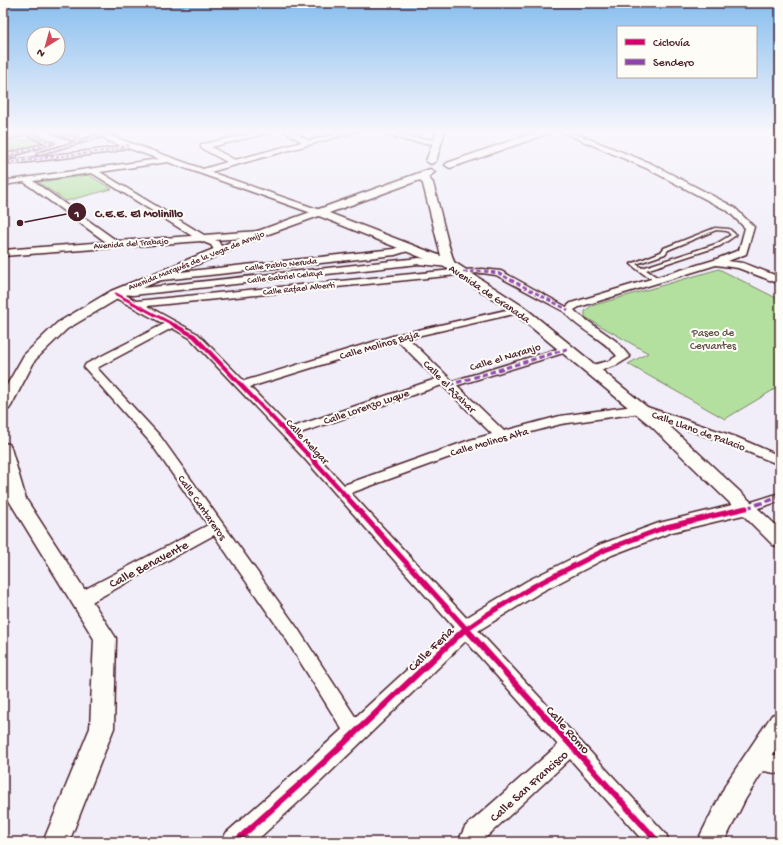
<svg xmlns="http://www.w3.org/2000/svg" width="783" height="845" font-family="'Gochi Hand',sans-serif">
<style>
.green{fill:#b3e09f;stroke:#7e8065}
.lines{fill:none;stroke-linecap:round;stroke-linejoin:round}
.service-casing{stroke:#4a1f2b;stroke-width:3}
.pedestrian-casing{stroke:#4a1f2b;stroke-width:3}
.minor-casing{stroke:#4a1f2b;stroke-width:3}
.tertiary-casing{stroke:#4a1f2b;stroke-width:3}
.service{fill:#fdfcf7;fill-rule:evenodd}
.pedestrian{fill:#fdfcf7;fill-rule:evenodd}
.minor{fill:#fdfcf7;fill-rule:evenodd}
.tertiary{fill:#fdfcf7;fill-rule:evenodd}
.quiet-far3{stroke:#8e44ad;stroke-width:2;stroke-dasharray:3.5 2;stroke-linecap:butt}
.quiet-far2{stroke:#8e44ad;stroke-width:2.5;stroke-dasharray:4.5 2.5;stroke-linecap:butt}
.quiet-far1{stroke:#8e44ad;stroke-width:3;stroke-dasharray:5.5 3;stroke-linecap:butt}
.quiet{stroke:#8e44ad;stroke-width:3.5;stroke-dasharray:7 3.5;stroke-linecap:butt}
.cycleway-far3-casing{stroke:#fdfcf7;stroke-width:5}
.cycleway-far2-casing{stroke:#fdfcf7;stroke-width:6}
.cycleway-far1-casing{stroke:#fdfcf7;stroke-width:8}
.cycleway-casing{stroke:#fdfcf7;stroke-width:8}
.cycleway-far3{stroke:#d6006c;stroke-width:3}
.cycleway-far2{stroke:#d6006c;stroke-width:4}
.cycleway-far1{stroke:#d6006c;stroke-width:5}
.cycleway{stroke:#d6006c;stroke-width:6}
.labels{text-anchor:middle;stroke-width:4;stroke-linejoin:round;paint-order:stroke}
.far-street-label{font-size:9px;fill:#4a1f2b;stroke:#fdfcf7}
.street-label{font-size:11px;fill:#4a1f2b;stroke:#fdfcf7}
.park-label{font-size:11px;fill:#644f48;stroke:#fdfcf7}
.near-street-label{font-size:13px;fill:#4a1f2b;stroke:#fdfcf7}
.leader{fill:none;stroke:#4a1f2b;stroke-width:1.5}
.callout-dot{fill:#4a1f2b;stroke:#fdfcf7;stroke-width:1.5}
.mark-label{font-size:12px;text-anchor:middle;font-weight:bold;fill:#fff}
.callout-label{font-size:12px;text-anchor:middle;font-weight:bold;fill:#4a1f2b;stroke:#fdfcf7;stroke-width:4;stroke-linejoin:round;paint-order:stroke}
</style>
<rect width="100%" height="100%" fill="#f1eef9"/>
<filter id="ink" filterUnits="userSpaceOnUse"><feTurbulence type="fractalNoise" baseFrequency=".025" numOctaves="2"/><feDisplacementMap in="SourceGraphic" scale="8" xChannelSelector="R" yChannelSelector="G"/><feConvolveMatrix kernelMatrix="1 2 1 2 8 2 1 2 1" color-interpolation-filters="sRGB"/></filter>
<g filter="url(#ink)">
<path class="green" d="M3,140H35L46,144L3,156Z
M89,175L112,189L66,201L38,182Z
M719,269L780,300V386L725,419L628,364L648,353L585,317V311L591,306Z"/>
<g class="lines">
<defs>
<path id="service" d="M715,228L729,229L736,235L720,246L646,270L660,279V281C652,281 636,269 631,264L661,252L664,248ZM716,230L727,231L731,235L716,244L642,268L636,264L665,254L668,250Z"/>
<path id="pedestrian" d="M23,131H27L54,143L3,159V155L46,143L25,134L3,140V136Z
M49,131H57L81,140L106,133L109,135L37,155V153L76,142Z
M129,143L131,144V146L113,152L12,164L9,162L12,160L112,148Z
M3,177L12,181L13,182L10,184L3,181Z
M482,269L501,271L572,310L568,312H565L496,275L482,273L463,274L459,272L463,270Z
M567,346L570,347L571,349L570,351L452,387H446L444,385L446,383Z
M780,493V501L746,512L742,511L740,508L742,505Z"/>
<path id="minor" d="M98,131H105L114,137L203,169L227,162L201,148V144H204L261,131H273L272,132L211,147L235,160L302,142L284,131H292L309,141L347,131H359L210,172L320,210L321,212L317,215L168,162L100,172L204,235L259,231L264,234L259,237L215,240L218,241L224,251L222,253H216L211,245L201,241L3,256V250L106,242L24,182L3,185V181L159,159L108,141ZM92,173L192,236L117,241L33,181Z
M380,131H391L408,137L437,140L441,142L437,144L407,141Z
M560,131H569L652,164L734,207L754,227L746,254L728,261L743,263L780,277V284L738,268L716,265L579,307L574,310L578,314L616,341L630,357L617,365L592,373L588,372L586,369L588,366L609,361L617,356C602,337 577,330 563,310L571,303L714,260L739,250L745,228L728,211L646,168Z
M408,245L413,248L411,250L395,255L153,281L148,278L153,275L394,249Z
M419,258L449,261L454,264L449,267L419,264L133,295L124,294L136,301L463,269L468,272L467,274L147,306L198,334L244,381L396,335L519,307L523,308L524,310L523,312L408,338L504,431L560,416L641,405L736,437L780,456V465L726,443L640,413L561,424L480,446L351,493L666,834L669,842H644L570,759L481,842H458L465,827L558,745L303,457L190,338L172,328L97,368L160,436L298,629L362,727L365,733L362,739L355,742L348,739L286,639L214,535L86,605L80,606L74,605L72,600L74,595L208,525L150,442L84,367L86,364L164,324L112,296L111,294C117,287 124,288 133,289ZM398,341L436,379L290,428L250,387ZM442,385L492,434L470,440L344,485L297,434Z
M755,752L780,756V774L748,768L745,761L748,754Z"/>
<path id="tertiary" d="M437,131H445L436,161L431,164L426,161Z
M539,131H551L550,133L453,167L450,168L445,165L447,163Z
M430,169L435,172L428,177L433,183L448,243L454,262L524,307L663,420L780,529V547L773,545L743,515L672,532L612,555L541,592L473,634L318,784L255,842H222L226,833L300,768L459,622L527,581L599,545L659,523L732,505L651,426L514,313L445,267L319,216L263,236L121,297L67,329L35,360L11,406L9,409L3,411V392L24,355L57,323L111,291L255,232ZM420,180L423,184L441,256L329,213Z
M3,443L9,444L11,448L26,499L116,638L114,728L69,842H43L90,728L94,639L8,499L3,480Z
M780,712V743L745,800L724,842H697L727,782L772,715Z"/>
</defs>
<use href="#service" class="service-casing"/>
<use href="#pedestrian" class="pedestrian-casing"/>
<use href="#minor" class="minor-casing"/>
<use href="#tertiary" class="tertiary-casing"/>
<use href="#service" class="service"/>
<use href="#pedestrian" class="pedestrian"/>
<use href="#minor" class="minor"/>
<use href="#tertiary" class="tertiary"/>
<path class="quiet-far3" d="M52,131L81,142
M3,138L25,132L51,143L3,157
M32,157L106,135
M12,162L113,150L129,145
M3,179L10,182"/>
<path class="quiet-far2" d="M463,272L482,271L498,273L568,310"/>
<path class="quiet-far1" d="M449,385L567,349"/>
<path class="quiet" d="M746,508L780,497"/>
<defs>
<path id="cycleway-far3" d="M116,294L176,326"/>
<path id="cycleway-far2" d="M174,325L194,336L315,462"/>
<path id="cycleway-far1" d="M314,461L469,632
M462,632L488,614L534,586L605,550L666,527L746,508"/>
<path id="cycleway" d="M468,631L658,842
M235,842L309,776L463,631"/>
</defs>
<use href="#cycleway-far3" class="cycleway-far3-casing"/>
<use href="#cycleway-far2" class="cycleway-far2-casing"/>
<use href="#cycleway-far1" class="cycleway-far1-casing"/>
<use href="#cycleway" class="cycleway-casing"/>
<use href="#cycleway-far3" class="cycleway-far3"/>
<use href="#cycleway-far2" class="cycleway-far2"/>
<use href="#cycleway-far1" class="cycleway-far1"/>
<use href="#cycleway" class="cycleway"/>
</g>
</g>
<linearGradient id="sky" x2="0" y2="1"><stop stop-color="#88beee"/><stop offset="0.53" stop-color="#f9f7fc"/><stop offset="1" stop-color="#f9f7fc" stop-opacity="0"/></linearGradient>
<rect width="783" height="249" fill="url(#sky)"/>
<g class="labels">
<g class="far-street-label">
<text transform="translate(131 243) rotate(-4)" y="3">Avenida del Trabajo</text>
<text transform="translate(196 260) rotate(-22)" y="3">Avenida Marqués de la Vega de Armijo</text>
<text transform="translate(281 264) rotate(-6)" y="3">Calle Pablo Neruda</text>
<text transform="translate(285 276) rotate(-6)" y="3">Calle Gabriel Celaya</text>
<text transform="translate(299 288) rotate(-6)" y="3">Calle Rafael Alberti</text>
</g>
<g class="street-label">
<text transform="translate(490 293) rotate(34)" y="4">Avenida de Granada</text>
<text transform="translate(379 344) rotate(-16)" y="4">Calle Molinos Baja</text>
<text transform="translate(505 356) rotate(-17)" y="4">Calle el Naranjo</text>
<text transform="translate(450 386) rotate(45)" y="4">Calle el Azahar</text>
<text transform="translate(366 406) rotate(-19)" y="4">Calle Lorenzo Luque</text>
<text transform="translate(699 430) rotate(20)" y="4">Calle Llano de Palacio</text>
<text transform="translate(308 441) rotate(47)" y="4">Calle Melgar</text>
<text transform="translate(489 441) rotate(-16)" y="4">Calle Molinos Alta</text>
<text transform="translate(203 507) rotate(55)" y="4">Calle Cantareros</text>
</g>
<g class="park-label">
<text x="713" y="336">Paseo de<tspan x="713" dy="13">Cervantes</tspan></text>
</g>
<g class="near-street-label">
<text transform="translate(148 563) rotate(-28)" y="5">Calle Benavente</text>
<text transform="translate(430 648) rotate(-44)" y="5">Calle Feria</text>
<text transform="translate(569 729) rotate(48)" y="5">Calle Romo</text>
<text transform="translate(528 785) rotate(-42)" y="5">Calle San Francisco</text>
</g>
</g>
<path class="leader" d="M20 223L77 212"/>
<g class="callout-dot">
<circle cx="20" cy="223" r="4"/>
<circle cx="77" cy="212" r="10"/>
</g>
<g class="mark-label">
<text x="77" y="217">1</text>
</g>
<g class="callout-label">
<text x="139" y="217">C.E.E. El Molinillo</text>
</g>
<rect width="783" height="845" fill="none" stroke="#fdfcf7" stroke-width="16"/>
<rect x="8" y="8" width="767" height="829" fill="none" stroke="#4a1f2b" stroke-width="1.5" filter="url(#ink)"/>
<rect x="617" y="26" width="140" height="52" fill="#fdfcf7" stroke="#b5a4a5"/>
<rect x="625" y="39" width="20" height="6" fill="#d6006c" stroke="#b5a4a5"/>
<text x="653" y="46" font-size="12" fill="#4a1f2b">Ciclovía</text>
<rect x="625" y="59" width="20" height="6" fill="#8e44ad" stroke="#b5a4a5"/>
<text x="653" y="66" font-size="12" fill="#4a1f2b">Sendero</text>
<g transform="translate(46 46) rotate(217)"><circle r="19" fill="#fdfcf7" stroke="#b5a4a5"/>
<path d="M0-3L7 15L0 10L-7 15Z" fill="#d1495b"/>
<text y="-6" font-size="11" font-weight="bold" text-anchor="middle" fill="#4a1f2b">N</text>
</g>
</svg>
